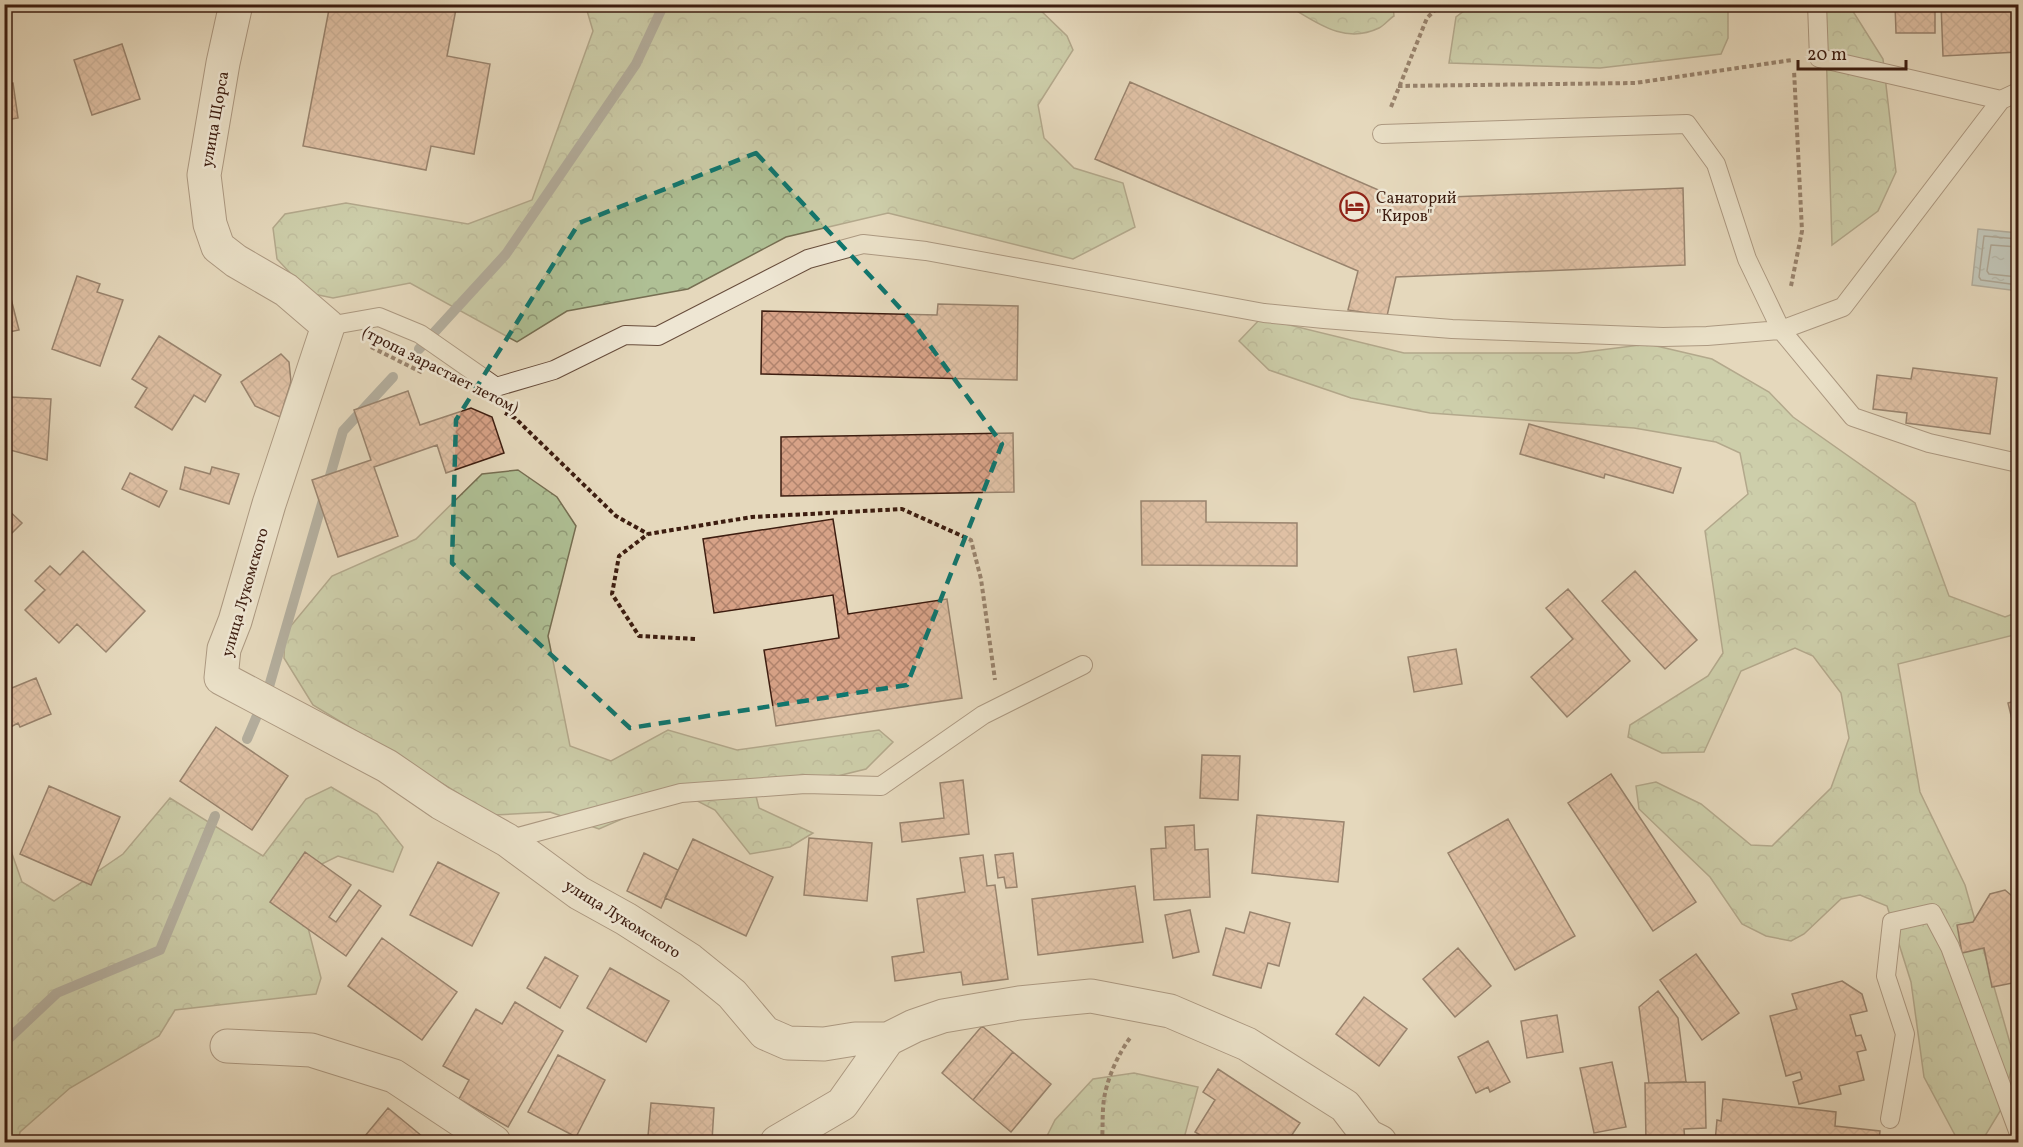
<svg xmlns="http://www.w3.org/2000/svg" width="2023" height="1147" font-family="Vollkorn,serif">
<style>
.forest{fill:url(#forest-crowns);stroke:#766e52;stroke-width:1.5}
.water{fill:url(#water-ripples);stroke:#767977;stroke-width:1.5}
.lines{fill:none;stroke-linecap:round;stroke-linejoin:round}
.shore{stroke:#6c6a66;stroke-width:1.5}
.stream{stroke:#767977;stroke-width:10}
.building{fill:url(#building-cross-hatch);stroke:#3d1d10;stroke-width:1.5}
.lane-casing{stroke:#674c3b;stroke-width:20}
.street-casing{stroke:#674c3b;stroke-width:35}
.path{stroke:#3d1d10;stroke-width:4;stroke-dasharray:4.5 3;stroke-linecap:butt}
.lane{stroke:#eee6d3;stroke-width:18}
.street{stroke:#eee6d3;stroke-width:33}
.marked{fill:none;stroke:#0f766e;stroke-width:4.5;stroke-dasharray:12 8;stroke-linejoin:round}
.labels{text-anchor:middle;stroke-width:5;stroke-linejoin:round;paint-order:stroke}
.street-label{font-size:16px;fill:#3d1d10;stroke:#eee6d3}
.poi-label{font-size:16px;fill:#3d1d10;stroke:#eee6d3;text-anchor:start}
</style>
<defs>
<pattern id="forest-crowns" width="20" height="18" patternUnits="userSpaceOnUse" patternTransform="scale(1.5)"><rect width="20" height="18" fill="#afc095"/><path d="M2 6a3 3 0 1 1 6 0M12 15a3 3 0 1 1 6 0" fill="none" stroke="#909b78"/></pattern>
<pattern id="water-ripples" width="26" height="14" patternUnits="userSpaceOnUse" patternTransform="scale(1.5)"><rect width="26" height="14" fill="#9cb6bc"/><path d="M2 4q2-2 4 0t4 0M15 11q2-2 4 0t4 0" fill="none" stroke="#809397"/></pattern>
<pattern id="building-cross-hatch" width="8" height="8" patternUnits="userSpaceOnUse" patternTransform="scale(1.5)"><rect width="8" height="8" fill="#d7a287"/><path d="M0 0l8 8M0 8l8-8" fill="none" stroke="#b0836d"/></pattern>
</defs>
<rect width="100%" height="100%" fill="#e5d8bc"/>
<filter id="stains"><feTurbulence type="fractalNoise" baseFrequency=".00333" numOctaves="4"/><feColorMatrix values="0 0 0 0 .2 0 0 0 0 .09 0 0 0 0 .02 0 0 0 .5 -.17"/></filter>
<radialGradient id="worn" r=".72"><stop offset=".6" stop-color="#630" stop-opacity="0"/><stop offset="1" stop-color="#630" stop-opacity=".3"/></radialGradient>
<path class="forest" d="M585,4L1035,5L1067,36L1073,50L1038,105L1044,138L1074,168L1123,183L1135,227L1073,259L888,213L786,237L688,289L567,311L517,342L410,283L333,298L309,293L277,259L273,228L285,214L346,203L468,224L532,200L593,31Z
M1287,5H1393L1394,16C1389,19 1384,26 1379,28C1344,45 1316,22 1287,5Z
M1472,5H1728V38L1721,54L1600,68L1449,63L1456,17Z
M1821,5H1849L1883,59L1896,172L1878,211L1832,245L1826,46Z
M1261,318L1404,353H1577L1648,344L1712,359L1769,392L1793,417L1915,503L1949,596L2005,617L2018,612V634L1898,664L1920,792L1965,885L2014,1057L2002,1108L1985,1136L1970,1142H1966L1956,1137L1924,1077L1911,982L1887,906L1860,895L1841,899L1804,934L1791,941L1766,936L1742,924L1710,877L1639,809L1636,786L1656,782L1701,804L1751,845L1772,846L1831,788L1849,738L1841,693L1813,656L1795,648L1741,671L1704,752L1662,753L1628,737L1630,725L1708,676L1723,653L1705,531L1748,494L1740,453L1716,442L1634,428L1430,413L1351,398L1269,370L1239,341Z
M518,470L557,497L576,526L548,636L570,746L611,761L668,730L737,750L879,730L893,742L866,769L756,796L759,808L813,833L790,847L750,854L715,810L682,793L599,829L550,812L494,815L313,705L284,658L285,633L332,576L416,539L482,474Z
M331,787L377,814L403,847L393,872L338,856L295,877L321,978L316,994L175,1010L159,1036L70,1088L20,1132L18,1142H5L4,831L22,882L54,901L123,854L170,798L263,856L306,799Z
M1134,1073L1198,1087L1183,1142H1044L1055,1120L1093,1079Z"/>
<path class="water" d="M1978,229L2018,233V291L1972,285Z"/>
<g class="lines">
<path class="shore" d="M2018,239L1984,236L1979,277L1981,280L2018,285
M2018,247L1991,245L1987,271L1989,274L2018,277"/>
<path class="stream" d="M419,349L506,254L636,64L664,4
M247,739L268,690L343,431L393,377
M4,1043L57,993L160,950L215,816"/>
</g>
<path class="building" d="M330,4H457L447,56L490,64L474,154L431,146L426,170L303,146Z
M1895,4H1935V33H1896Z
M1941,4H2018V52L1943,56Z
M122,44L140,99L92,115L74,60Z
M4,80L5,84L13,83L18,118L6,120L8,131L4,132Z
M1130,82L1399,199L1683,188L1685,265L1396,277L1387,316L1348,310L1358,271L1095,159Z
M4,271L19,330L4,333Z
M77,276L100,284L97,292L123,300L100,366L52,349Z
M938,304L1018,306L1017,380L761,374L762,311L937,315Z
M159,336L221,375L205,402L194,395L172,430L135,407L147,388L132,379Z
M281,354L289,362L291,382L280,417L255,406L241,382Z
M1913,368L1997,378L1990,434L1906,423L1907,413L1873,409L1877,375L1911,379Z
M408,391L420,425L471,408L492,417L504,453L446,473L437,445L374,467L398,536L338,557L312,480L371,460L354,410Z
M10,397L51,399L47,460L10,450Z
M1529,424L1681,468L1673,493L1605,474L1604,478L1520,454Z
M1013,433L1014,492L781,496V437Z
M185,467L210,474L212,467L239,474L229,504L180,489Z
M130,473L167,491L159,507L122,489Z
M1141,501H1206V522L1297,523V566L1142,565Z
M4,506L22,523L4,541Z
M833,519L848,614L947,599L962,698L776,726L764,650L839,638L833,595L714,613L703,539Z
M83,551L145,611L106,652L77,624L59,643L25,610L45,590L35,581L50,566L60,575Z
M1635,571L1697,640L1665,669L1602,601Z
M1568,589L1630,661L1567,717L1531,677L1573,639L1546,608Z
M1456,649L1462,684L1414,692L1408,657Z
M36,678L51,714L20,727L18,723L7,729L4,723V695L8,693L7,690Z
M2018,700V744L2008,703Z
M216,727L288,776L252,830L180,781Z
M1202,755L1240,756L1238,800L1200,798Z
M1611,774L1696,902L1653,931L1568,803Z
M963,780L969,834L902,842L900,823L944,818L940,783Z
M49,786L120,817L91,885L20,854Z
M1257,815L1344,822L1338,882L1252,873Z
M1508,819L1575,936L1515,970L1448,853Z
M1194,825L1195,850L1208,849L1210,897L1154,900L1151,849L1166,848L1165,827Z
M809,838L872,843L867,901L804,895Z
M693,839L773,877L746,936L665,898Z
M305,852L351,885L329,917L336,922L359,890L381,906L346,956L270,902Z
M644,853L678,870L661,908L627,891Z
M1013,853L1017,887L1006,888L1004,877L998,878L995,855Z
M983,855L987,886L995,885L1008,979L963,985L961,972L895,981L892,957L924,952L917,899L965,892L960,858Z
M438,862L499,893L472,946L410,915Z
M1135,886L1143,942L1038,955L1032,899Z
M2005,890L2018,901V982L1992,987L1984,948L1962,953L1957,925L1973,922L1990,894Z
M1190,910L1199,952L1173,958L1165,915Z
M1250,912L1290,923L1279,966L1268,963L1261,988L1213,975L1226,928L1244,933Z
M382,938L457,992L422,1040L348,986Z
M1458,948L1491,986L1455,1017L1423,979Z
M1696,954L1739,1013L1702,1040L1660,980Z
M545,957L578,976L560,1008L527,988Z
M610,968L669,1001L646,1042L587,1008Z
M1842,981L1862,994L1867,1011L1850,1015L1856,1036L1861,1035L1866,1050L1857,1052L1864,1080L1839,1086L1841,1094L1799,1104L1793,1082L1802,1079L1800,1072L1786,1076L1770,1016L1797,1009L1792,994Z
M1658,991L1678,1018L1686,1082L1649,1083L1639,1007Z
M1364,997L1407,1029L1379,1066L1336,1034Z
M515,1002L563,1031L508,1127L459,1099L469,1080L443,1066L476,1009L502,1024Z
M1557,1015L1563,1052L1527,1058L1521,1021Z
M982,1026L1013,1052L973,1100L942,1073Z
M1488,1041L1510,1082L1490,1092L1488,1087L1476,1093L1458,1057Z
M1013,1052L1051,1084L1011,1132L973,1100Z
M558,1055L605,1080L576,1137L528,1112Z
M1612,1062L1626,1127L1594,1133L1580,1068Z
M1218,1069L1300,1123L1287,1142H1212L1195,1132L1215,1100L1203,1092Z
M1705,1082L1706,1128L1684,1129L1685,1142H1646L1645,1083Z
M1723,1099L1836,1112L1835,1126L1880,1131L1879,1142H1715L1717,1120L1721,1121Z
M651,1103L714,1108L712,1141L648,1136Z
M388,1108L429,1142H360Z"/>
<g class="lines">
<defs>
<path id="lane" d="M1817,4L1819,58L2001,100
M2018,92L2001,100L1843,307L1781,330L1853,417L1929,443L2018,463
M328,326L379,317L420,334L496,387L554,370L625,335L658,336L808,259L863,244L926,251L1264,313L1324,319L1452,329L1663,337L1707,336L1781,330L1747,259L1716,164L1687,124L1382,134
M507,840L681,793L805,784L881,786L983,715L1083,665
M1890,1119L1905,1034L1886,976L1892,922L1932,913L1950,947L2018,1131"/>
<path id="street" d="M236,4L223,63L204,175L210,224L218,247L236,261L286,290L328,326L269,504L235,621L224,649L221,678L387,766L441,803L507,840L579,893L626,919L690,960L732,994L765,1033L788,1043L824,1044L855,1039H888L914,1026L943,1016L1019,1003L1091,996L1170,1011L1247,1044L1345,1106L1368,1136L1380,1142
M227,1046L311,1050L394,1076L494,1142
M777,1142L842,1104L888,1039"/>
</defs>
<use href="#lane" class="lane-casing"/>
<use href="#street" class="street-casing"/>
<path class="path" d="M1398,86L1635,83L1792,60
M1391,107L1427,18L1441,4
M1791,286L1802,231L1794,70
M371,347L423,373
M505,413L515,418L616,516L648,534
M695,639L639,636L612,594L619,556L648,534L752,517L902,509L971,540L981,579L995,680
M1102,1142C1103,1128 1102,1113 1104,1099C1107,1079 1118,1054 1130,1038"/>
<use href="#lane" class="lane"/>
<use href="#street" class="street"/>
</g>
<path d="M0 0H2023V1147H0ZM756,153L912,321L1002,444L907,685L630,728L452,563L456,420L579,223Z" fill="#e5d8bc" fill-opacity=".55" fill-rule="evenodd"/>
<path class="marked" d="M756,153L912,321L1002,444L907,685L630,728L452,563L456,420L579,223Z"/>
<defs>
<symbol id="hotel-ring" viewBox="-11 -11 22 22"><circle r="9.5" fill="#eee6d3" stroke="#8f2418" stroke-width="1.5"/><path d="M-6-4.5h1.5V1H6V5H4.5V3h-9V5H-6ZM-4 0a1.8 1.8 0 1 1 3.6 0ZM.5 0V-2.5h3Q6-2.5 6 0Z" fill="#8f2418"/></symbol>
</defs>
<g fill-rule="evenodd">
<use href="#hotel-ring" x="1338" y="190" width="33" height="33"/>
</g>
<g class="labels">
<g class="street-label">
<text transform="translate(214 119) rotate(-80)" y="6">улица Щорса</text>
<text transform="translate(441 369) rotate(27)" y="6">(тропа зарастает летом)</text>
<text transform="translate(244 592) rotate(-74)" y="6">улица Лукомского</text>
<text transform="translate(623 918) rotate(32)" y="6">улица Лукомского</text>
</g>
<g class="poi-label">
<text x="1376" y="203">Санаторий<tspan x="1376" dy="18">"Киров"</tspan></text>
</g>
</g>
<rect width="2023" height="1147" fill="none" stroke="#e5d8bc" stroke-width="24"/>
<rect x="6" y="6" width="2011" height="1135" fill="none" stroke="#3d1d10" stroke-width="3"/>
<rect x="12" y="12" width="1999" height="1123" fill="none" stroke="#3d1d10" stroke-width="1.5"/>
<path d="M1798 60v9h108v-9" fill="none" stroke="#3d1d10" stroke-width="3"/>
<text x="1807" y="60" font-size="18" fill="#3d1d10" stroke="#eee6d3" stroke-width="4.5" paint-order="stroke">20 m</text>
<rect width="100%" height="100%" filter="url(#stains)"/>
<rect width="100%" height="100%" fill="url(#worn)"/>
</svg>
